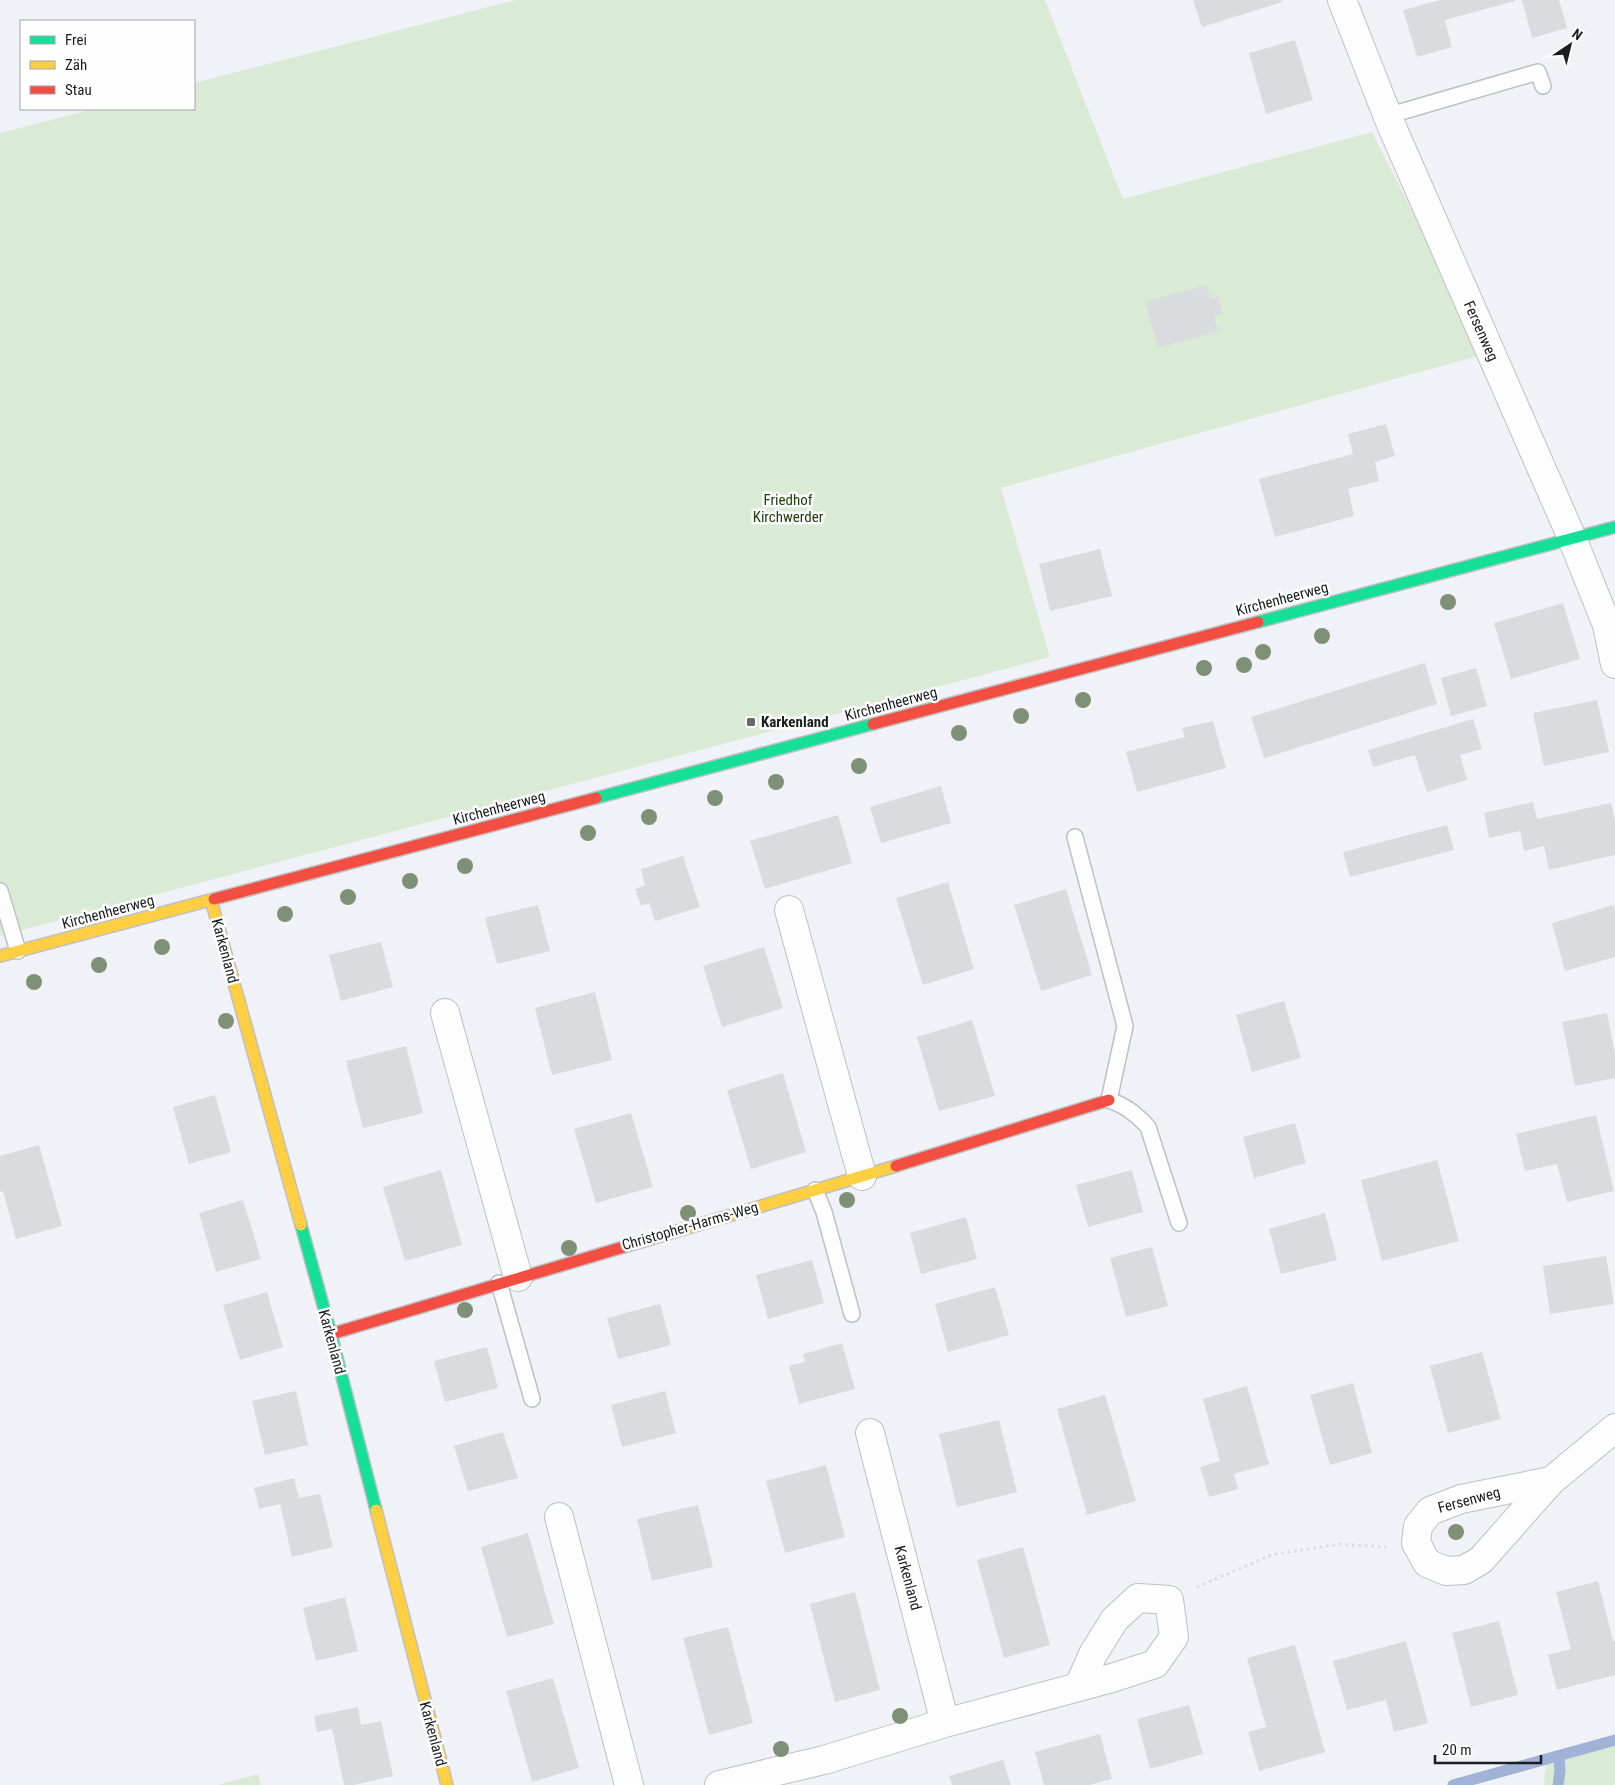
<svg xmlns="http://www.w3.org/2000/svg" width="1615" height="1785" font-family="'Roboto Condensed',sans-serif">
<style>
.green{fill:#d9ebd5}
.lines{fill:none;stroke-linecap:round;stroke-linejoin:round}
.stream{stroke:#a0b2d5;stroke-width:11}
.building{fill:#d9dbdf}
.lane-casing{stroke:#bec0c4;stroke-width:18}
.street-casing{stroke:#bec0c4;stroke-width:30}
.fast-casing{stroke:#bec0c4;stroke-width:14}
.slow-casing{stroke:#bec0c4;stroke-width:14}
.jam-casing{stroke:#bec0c4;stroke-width:14}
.path{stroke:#dbdcde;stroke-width:3;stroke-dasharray:2.5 4;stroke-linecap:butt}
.lane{stroke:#fdfdfe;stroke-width:15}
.street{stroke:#fdfdfe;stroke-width:28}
.fast{stroke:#16e098;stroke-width:11}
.slow{stroke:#ffcf43;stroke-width:11}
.jam{stroke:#f24e42;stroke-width:11}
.tree{fill:#7e9076}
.poi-dot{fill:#66686c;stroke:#fefefe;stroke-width:2}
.labels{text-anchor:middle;stroke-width:5;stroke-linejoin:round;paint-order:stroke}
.street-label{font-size:15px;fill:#1c1d21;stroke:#fefefe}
.park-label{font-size:15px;fill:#203f0c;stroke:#fefefe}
.poi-label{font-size:15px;font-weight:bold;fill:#1c1d21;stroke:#fefefe;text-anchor:start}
</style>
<rect width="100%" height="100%" fill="#f0f2f8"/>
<path class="green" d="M516,0H1045L1123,199L1372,132L1485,354L1001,488L1050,657L0,936V133L93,109H194V83Z
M1615,1742V1785H1544L1546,1759Z
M258,1774L261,1785H217Z"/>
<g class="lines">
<path class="stream" d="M1453,1785L1615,1740
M1558,1785L1560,1771L1559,1756"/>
</g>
<path class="building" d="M1193,0H1282V2L1202,27Z
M1440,0H1515V1L1445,20L1452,47L1417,57L1403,10Z
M1522,0H1559L1567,28L1532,38Z
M1295,40L1313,100L1266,114L1249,53Z
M1206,285L1211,299L1218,297L1222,314L1214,316L1218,331L1158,348L1145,302Z
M1386,424L1395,456L1375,462L1379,481L1348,489L1354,516L1275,537L1259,479L1353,454L1348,434Z
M1100,549L1112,596L1050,611L1039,564Z
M1563,603L1580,659L1511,679L1494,623Z
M1425,663L1437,704L1264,758L1251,717Z
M1476,668L1487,706L1451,716L1441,678Z
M1597,700L1609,752L1544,766L1533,713Z
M1473,719L1482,749L1460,755L1467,780L1427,792L1415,755L1373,767L1368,750Z
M1213,721L1226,768L1137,792L1126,752L1185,737L1182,728Z
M941,786L951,823L881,843L870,807Z
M1533,802L1537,819L1611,803L1615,821V855L1549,870L1544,846L1524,851L1520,831L1489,838L1484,813Z
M838,815L852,863L765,889L750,841Z
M1447,825L1454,850L1350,877L1343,852Z
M683,856L700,907L655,921L649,903L641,906L635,889L645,886L641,869Z
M948,882L974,969L923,985L896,898Z
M1066,889L1092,975L1041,991L1014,905Z
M538,905L550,951L497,964L485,918Z
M1613,905L1615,911V957L1565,971L1552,923Z
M381,942L393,987L341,1001L329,955Z
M764,947L783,1008L722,1027L703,966Z
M595,992L612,1060L552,1075L535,1008Z
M1284,1001L1301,1058L1252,1072L1236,1015Z
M1607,1013L1615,1054V1078L1575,1086L1562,1022Z
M972,1020L995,1096L939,1111L917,1037Z
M406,1046L423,1113L363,1128L346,1061Z
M783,1073L806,1152L751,1169L727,1090Z
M215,1095L231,1152L189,1164L173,1107Z
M631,1113L653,1187L596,1203L574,1129Z
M1596,1115L1614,1191L1567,1202L1557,1164L1525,1171L1516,1134Z
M1295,1123L1306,1163L1254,1178L1243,1137Z
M39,1145L62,1226L16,1239L3,1191L0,1192V1156Z
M1437,1160L1459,1241L1382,1261L1361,1180Z
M441,1170L462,1245L405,1261L383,1187Z
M1132,1170L1143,1212L1088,1227L1076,1185Z
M243,1200L261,1259L216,1272L199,1213Z
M1325,1213L1337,1260L1281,1274L1269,1229Z
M966,1217L977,1259L921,1274L910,1233Z
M1152,1247L1168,1306L1126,1317L1110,1258Z
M1606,1256L1614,1304L1550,1314L1543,1266Z
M812,1260L824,1303L768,1319L756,1275Z
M995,1287L1009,1335L948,1352L935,1304Z
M267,1292L283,1347L240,1360L223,1305Z
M660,1304L671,1345L618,1359L607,1318Z
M842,1343L855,1389L799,1404L789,1366L805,1362L803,1354Z
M487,1347L498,1388L445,1402L434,1361Z
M1482,1352L1501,1419L1448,1433L1430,1366Z
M1353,1383L1372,1453L1330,1465L1310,1395Z
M1247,1386L1269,1464L1234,1474L1238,1489L1209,1497L1200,1467L1220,1461L1203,1399Z
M296,1391L308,1445L265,1455L252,1401Z
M665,1391L676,1433L622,1447L611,1405Z
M1105,1395L1136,1501L1087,1515L1057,1409Z
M999,1420L1017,1492L957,1507L939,1434Z
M503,1432L518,1478L468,1491L454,1446Z
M826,1465L845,1537L785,1553L766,1481Z
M294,1478L299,1498L320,1494L333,1547L292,1557L280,1504L259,1509L254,1488Z
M698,1505L713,1567L652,1581L637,1519Z
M528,1533L554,1624L507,1637L481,1547Z
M1023,1547L1050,1645L1004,1658L977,1560Z
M1598,1581L1613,1641H1615V1675L1557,1690L1548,1655L1571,1649L1556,1592Z
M855,1592L880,1690L835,1702L810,1604Z
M345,1597L358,1651L316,1661L303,1608Z
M1499,1621L1518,1695L1471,1707L1452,1633Z
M728,1627L753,1723L709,1735L683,1638Z
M1406,1641L1428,1723L1394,1732L1386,1700L1347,1710L1333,1661Z
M1295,1645L1325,1752L1259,1771L1248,1732L1266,1727L1247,1658Z
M553,1678L579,1768L532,1782L506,1691Z
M1189,1705L1203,1754L1150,1769L1137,1719Z
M358,1707L361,1725L381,1721L393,1776L354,1785H344L332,1729L317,1732L314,1716Z
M1100,1734L1112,1779L1089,1785H1044L1035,1752Z
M1003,1760L1011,1785H952L949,1776Z"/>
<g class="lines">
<defs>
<path id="lane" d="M1387,116L1538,72L1543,86
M1075,837L1125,1026L1109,1100C1126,1106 1136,1114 1148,1127L1179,1223
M0,891L18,951
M815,1190L824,1212L852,1314
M499,1283L532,1399"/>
<path id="street" d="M1342,0L1392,127L1572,538L1607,625L1615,664
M789,910L862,1176
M445,1013L518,1277
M870,1433L945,1723
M1551,1481L1461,1499L1430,1511L1418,1526L1416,1543L1427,1563L1446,1571L1464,1570L1481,1560L1551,1481L1615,1428
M559,1517L629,1785
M719,1785L824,1760L945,1723L1112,1678L1155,1664L1174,1637L1169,1600L1138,1598L1115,1619L1093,1654L1079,1686"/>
<path id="fast" d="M1258,622L1615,527
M596,798L873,724
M301,1225L331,1334L376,1510"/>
<path id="slow" d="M211,900L301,1225
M0,956L214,899
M664,1235L896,1166
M376,1510L447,1785"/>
<path id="jam" d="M873,724L1258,622
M214,899L596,798
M896,1166L1109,1100
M331,1334L664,1235"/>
</defs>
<use href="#lane" class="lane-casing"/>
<use href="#street" class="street-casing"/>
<use href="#fast" class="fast-casing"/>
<use href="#slow" class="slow-casing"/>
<use href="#jam" class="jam-casing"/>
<path class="path" d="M1197,1587L1271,1555L1339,1544L1386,1547"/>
<use href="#lane" class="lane"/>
<use href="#street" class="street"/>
<use href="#fast" class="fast"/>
<use href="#slow" class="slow"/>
<use href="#jam" class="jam"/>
</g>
<g class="tree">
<circle cx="1448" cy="602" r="8"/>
<circle cx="1322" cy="636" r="8"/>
<circle cx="1263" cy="652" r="8"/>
<circle cx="1244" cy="665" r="8"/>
<circle cx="1204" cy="668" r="8"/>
<circle cx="1083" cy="700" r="8"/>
<circle cx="1021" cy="716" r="8"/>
<circle cx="959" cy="733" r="8"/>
<circle cx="859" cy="766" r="8"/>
<circle cx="776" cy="782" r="8"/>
<circle cx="715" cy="798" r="8"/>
<circle cx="649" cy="817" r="8"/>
<circle cx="588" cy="833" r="8"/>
<circle cx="465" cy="866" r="8"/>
<circle cx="410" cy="881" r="8"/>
<circle cx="348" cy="897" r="8"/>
<circle cx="285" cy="914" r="8"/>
<circle cx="162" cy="947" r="8"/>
<circle cx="99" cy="965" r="8"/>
<circle cx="34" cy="982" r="8"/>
<circle cx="226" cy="1021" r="8"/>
<circle cx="847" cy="1200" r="8"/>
<circle cx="688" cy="1213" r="8"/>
<circle cx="569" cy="1248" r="8"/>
<circle cx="465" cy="1310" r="8"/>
<circle cx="1456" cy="1532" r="8"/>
<circle cx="900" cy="1716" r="8"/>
<circle cx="781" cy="1749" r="8"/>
</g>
<rect class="poi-dot" x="746" y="717" width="10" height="10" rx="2.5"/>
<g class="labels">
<g class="street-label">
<text transform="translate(1481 331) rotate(66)" y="5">Fersenweg</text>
<text transform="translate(1282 599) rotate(-15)" y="5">Kirchenheerweg</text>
<text transform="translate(891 704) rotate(-15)" y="5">Kirchenheerweg</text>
<text transform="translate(499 808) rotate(-15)" y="5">Kirchenheerweg</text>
<text transform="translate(108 912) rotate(-15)" y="5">Kirchenheerweg</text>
<text transform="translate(225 951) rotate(75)" y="5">Karkenland</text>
<text transform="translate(690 1226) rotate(-16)" y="5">Christopher-Harms-Weg</text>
<text transform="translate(332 1342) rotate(75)" y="5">Karkenland</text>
<text transform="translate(1469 1500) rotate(-15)" y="5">Fersenweg</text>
<text transform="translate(908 1578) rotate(75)" y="5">Karkenland</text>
<text transform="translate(433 1734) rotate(75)" y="5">Karkenland</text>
</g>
<g class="park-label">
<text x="788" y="505">Friedhof<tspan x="788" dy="17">Kirchwerder</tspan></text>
</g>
<g class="poi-label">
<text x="761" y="727">Karkenland</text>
</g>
</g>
<rect x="20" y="20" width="175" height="90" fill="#fefefe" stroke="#a4a4a6"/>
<rect x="30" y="36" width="25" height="8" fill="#16e098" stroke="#a4a4a6"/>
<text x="65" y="45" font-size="15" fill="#1c1d21">Frei</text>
<rect x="30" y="61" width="25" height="8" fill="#ffcf43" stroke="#a4a4a6"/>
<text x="65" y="70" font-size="15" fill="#1c1d21">Zäh</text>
<rect x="30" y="86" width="25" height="8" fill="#f24e42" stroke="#a4a4a6"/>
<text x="65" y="95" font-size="15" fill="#1c1d21">Stau</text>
<g transform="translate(1570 45) rotate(35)" stroke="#fefefe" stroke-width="4" paint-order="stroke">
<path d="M0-4L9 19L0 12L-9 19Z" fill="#1c1d21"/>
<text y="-8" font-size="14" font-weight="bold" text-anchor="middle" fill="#1c1d21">N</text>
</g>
<path d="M1435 1755v8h106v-8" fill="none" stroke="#1c1d21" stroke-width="2.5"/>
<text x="1442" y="1755" font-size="15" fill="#1c1d21" stroke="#fefefe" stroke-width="4" paint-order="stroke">20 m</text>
</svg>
